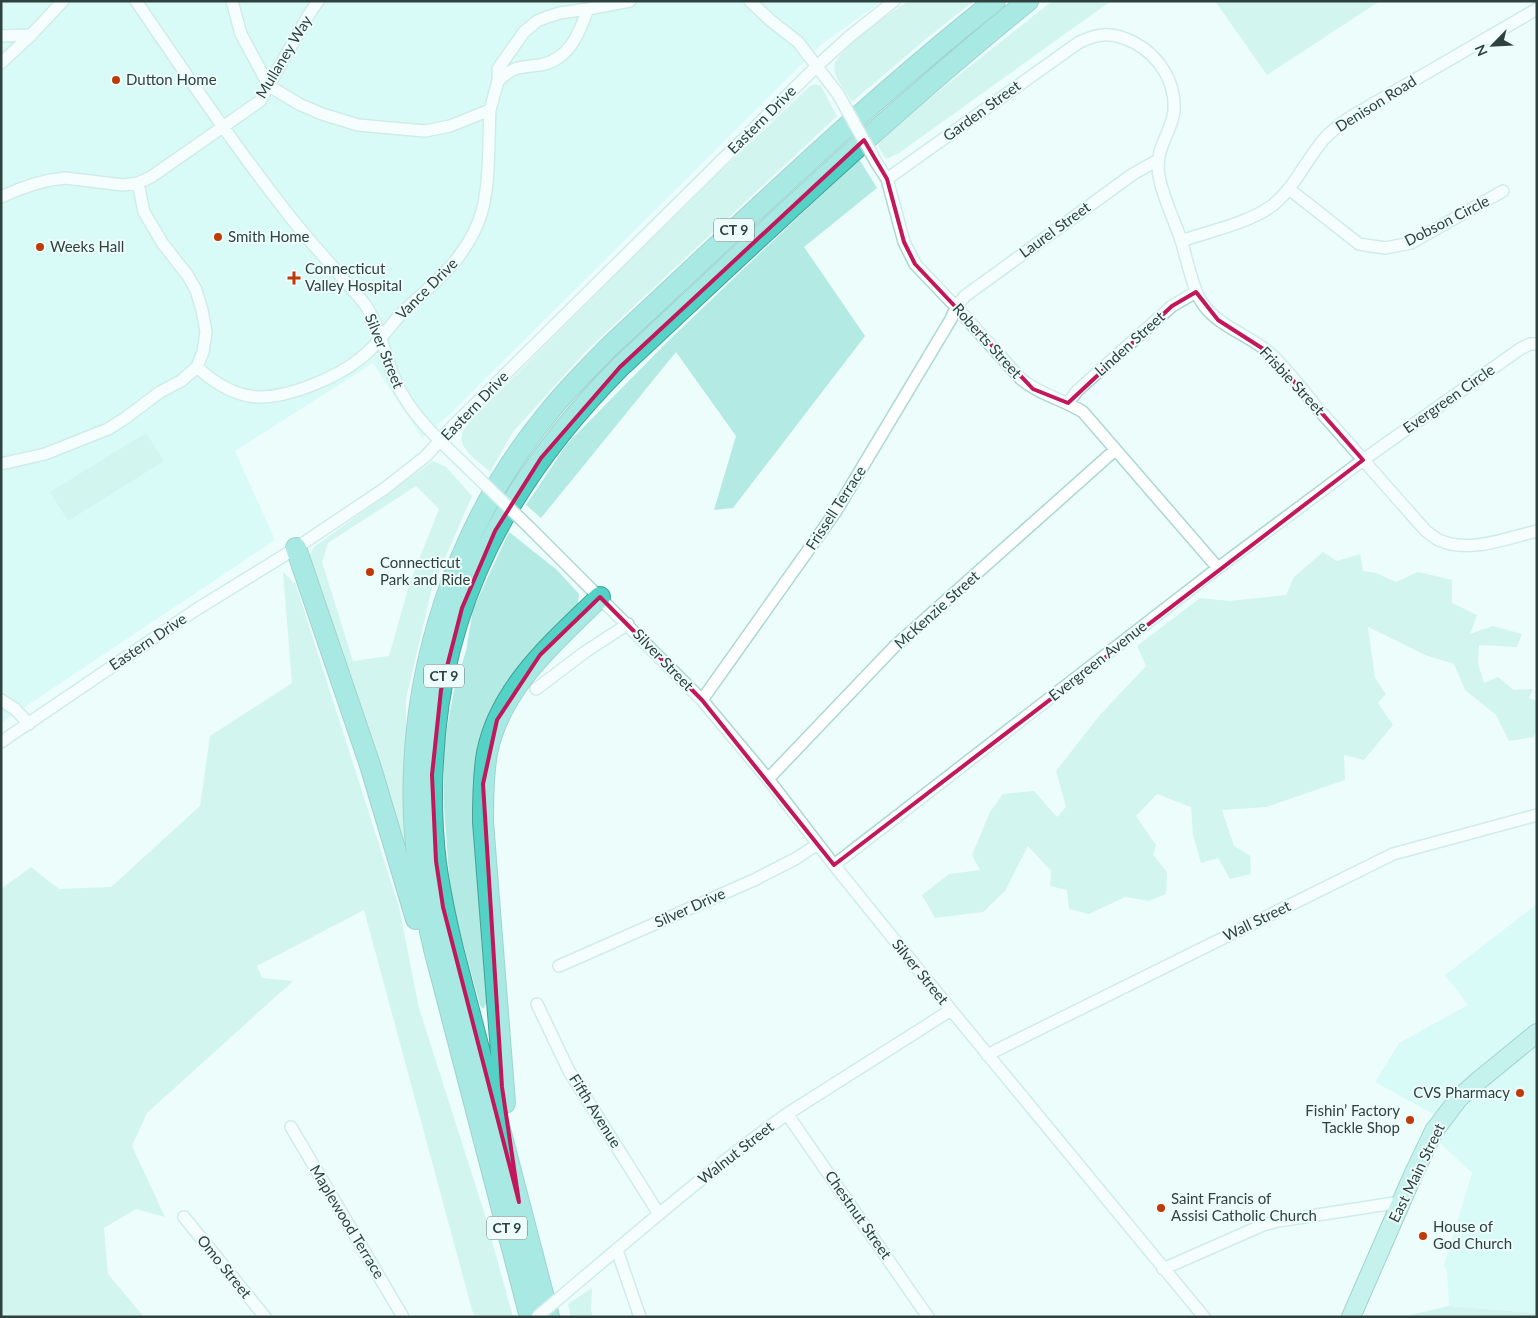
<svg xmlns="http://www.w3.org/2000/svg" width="1538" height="1318" font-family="Lato,sans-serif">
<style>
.built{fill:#c1f9f2}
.green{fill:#b3eae3;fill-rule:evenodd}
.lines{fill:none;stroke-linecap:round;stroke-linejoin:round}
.street-casing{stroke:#acd8d2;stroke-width:14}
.primary-casing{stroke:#479f97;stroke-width:20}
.highway-casing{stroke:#479f97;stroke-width:22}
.street{stroke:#fff;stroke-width:11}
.primary{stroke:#98e4dd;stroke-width:18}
.highway{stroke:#54d2c6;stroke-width:20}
.street-bridge-casing{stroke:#acd8d2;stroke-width:14;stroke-linecap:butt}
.street-bridge{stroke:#fff;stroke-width:11}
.marked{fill:none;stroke:#c2185b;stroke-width:4;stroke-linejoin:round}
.poi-dot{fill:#c13907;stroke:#ecfdfb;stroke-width:2}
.labels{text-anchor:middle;stroke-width:4;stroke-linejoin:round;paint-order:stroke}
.shield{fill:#ecfdfb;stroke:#687977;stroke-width:1}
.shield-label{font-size:14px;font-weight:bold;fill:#2f413f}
.street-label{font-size:15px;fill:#2f413f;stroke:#ecfdfb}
.poi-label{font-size:15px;fill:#2f413f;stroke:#ecfdfb;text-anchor:start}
</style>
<rect width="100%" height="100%" fill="#ecfdfb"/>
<path class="built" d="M1,1H882L822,44L447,417L422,438L373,363L235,451L275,540L1,723Z
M1537,904V1313L1449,1306L1447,1271L1444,1265L1472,1173L1426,1130L1435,1115L1375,1082L1399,1043L1468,1005L1445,975Z"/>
<path class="green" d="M908,1H974L932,34L852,102C846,92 835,79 834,68C833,51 893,12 908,1Z
M1052,1H1111L899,153L886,159L878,146L881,137Z
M1215,1H1380L1267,75Z
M815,84L821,86L837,116L586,351L513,432L490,472C481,463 458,449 462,435C463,429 469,423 473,418L681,209L810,86Z
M859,159L877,188L804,247L865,336L733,508L714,510L736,436L676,352L541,518L526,505L567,444L666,343Z
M146,433L164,461L68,521L50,492Z
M433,461L446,467L472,496L432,588L406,699V874L307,560L314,547ZM416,486L439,509L410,582L389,656L353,661L322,562L328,543Z
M509,532L557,570L579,594L578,604L501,699L480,884L483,959L487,994L486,1004L483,1009L480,1005L454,911L449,876L444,806V744L454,690L466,651L473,609Z
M1323,552L1337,561L1360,554L1363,571L1376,573L1396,582L1418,572L1452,580V603L1477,615L1470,634L1493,626L1522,634L1517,647L1479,645L1478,664L1484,683L1498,677L1514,690L1533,689L1529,698L1537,701V732L1533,737L1509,741L1496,715L1465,690L1454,664L1425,655L1368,627L1375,678L1386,694L1378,703L1393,725L1364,760L1344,755L1345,780L1266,807L1222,810L1234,846L1250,856L1251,874L1230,879L1218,858L1201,863L1193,835L1191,807L1157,794L1136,816L1156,845L1153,855L1167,872L1166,894L1149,901L1125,897L1089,914L1069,909L1067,890L1050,886L1051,871L1028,846L1005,891L983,912L935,918L922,895L949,874L980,870L972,855L990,812L1003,794L1034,791L1057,817L1066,807L1056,771L1099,716L1146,666L1137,646L1200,598L1230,601L1286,595L1294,577Z
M283,572L296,585L399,907L419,1008L484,1212L513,1317H475L472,1310L364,910L257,966L262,978L293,981L147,1113L132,1146L165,1217L136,1209L104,1228L108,1274L144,1317H1V889L31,867L59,889L111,887L200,806L210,736L292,683Z
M592,1288L591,1311L593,1317H571L568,1304Z
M1449,1306L1537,1313V1317H1414L1411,1315Z"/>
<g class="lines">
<defs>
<path id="street" d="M136,1C185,73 234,145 288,214C304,235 322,254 339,274C348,285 358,295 366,306C383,332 385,363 400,390C415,419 443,444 467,467
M232,1L241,34L269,86L299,104L322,114L358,125L425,131L450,126L490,110L498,81V69L524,32L537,21L547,17L560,13L588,9
M750,1L770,20L798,42L838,94
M1,36L31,35
M1,63L31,35L63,1
M498,81C515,65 519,68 540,65C569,60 579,34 588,9L630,1
M876,162L887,179L904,242L915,264L956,307L1021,379C1040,395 1063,399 1083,412L1218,568
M887,179L1078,43C1099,32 1114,32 1135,43C1159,56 1176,82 1174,111C1171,135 1154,148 1159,176C1163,198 1174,219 1181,240C1186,257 1190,275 1196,291C1208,323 1242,331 1266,350C1284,364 1304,392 1319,410C1355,450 1390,491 1426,531C1430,534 1435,538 1439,540C1469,554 1507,538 1537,531
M1289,189L1359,244L1385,248L1411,243L1503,191
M1,197C22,187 43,180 65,178L123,185L138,183L151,177L260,101L308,16L318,1
M1181,241C1210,231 1249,223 1273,205C1295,187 1306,160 1324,139C1333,129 1343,122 1354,115L1537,9
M197,367C212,381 228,392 249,396C281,402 337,378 362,357C378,345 389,326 403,312C433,283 461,264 478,223C491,192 488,144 490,110
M1068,403L1077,391L1172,306L1196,292
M1,464L45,454L108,429L124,419L160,392L181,381L197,367L203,352L206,332L202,310L196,290L188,276L163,244L144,212L138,183
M530,528L702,700L768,779L834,865L951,1010L1204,1317
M536,689L585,652L628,624
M1,700L15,709L29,724
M702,700L836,511L951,319L956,307L965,296L1133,174L1158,160
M1,742L194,611L296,548L384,489L426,456L453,426L817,66L849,37L894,1
M768,779L894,647L1115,450
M834,865L1218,568L1363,460L1520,349L1530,344H1537
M559,966L754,880L795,859L818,844
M537,1004L569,1071L659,1214
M987,1055L1393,854L1537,815
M787,1114L928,1317
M291,1127L403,1317
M184,1217L265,1317
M617,1250L640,1317
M1163,1269L1263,1225L1278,1221L1401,1202
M577,1283C646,1225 714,1166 787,1114L951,1010"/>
<path id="primary" d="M1351,1317L1413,1175L1434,1131L1459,1098L1477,1082L1537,1033"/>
<path id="highway" d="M296,548L370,765L416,919
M505,1103L483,822C483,799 483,776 487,753C500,687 555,641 600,597
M530,1317L434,949C424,906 416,863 414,818C408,673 456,524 549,412C567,389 588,369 608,348C735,230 859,109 995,1
M549,1317L453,949C446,920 440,892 436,863C432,830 431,795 433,761C441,602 510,478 620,367C754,242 886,116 1028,1"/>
</defs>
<use href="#street" class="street-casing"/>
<use href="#primary" class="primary-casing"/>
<use href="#highway" class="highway-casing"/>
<use href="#street" class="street"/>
<use href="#primary" class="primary"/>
<use href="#highway" class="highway"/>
<defs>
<path id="street-bridge" d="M838,94L876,162
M467,467L530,528
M537,1317L577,1283"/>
</defs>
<use href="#street-bridge" class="street-bridge-casing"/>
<use href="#street-bridge" class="street-bridge"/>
</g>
<path d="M0 0H1538V1318H0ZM864,140L887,179L904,242L915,264L1033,389L1068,403L1172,306L1196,292L1218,320L1268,352L1363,460L834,865L702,700L600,597L540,655L497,720L483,784L502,1087L519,1202L443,907L436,861L432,775L441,690L462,608L495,531L541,458L620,367Z" fill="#ecfdfb" fill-opacity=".55" fill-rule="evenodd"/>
<path class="marked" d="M864,140L887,179L904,242L915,264L1033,389L1068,403L1172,306L1196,292L1218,320L1268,352L1363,460L834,865L702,700L600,597L540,655L497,720L483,784L502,1087L519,1202L443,907L436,861L432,775L441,690L462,608L495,531L541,458L620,367Z"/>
<g class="poi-dot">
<circle cx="116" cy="80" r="5"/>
<circle cx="218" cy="237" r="5"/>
<circle cx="40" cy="247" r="5"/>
<path d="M291.5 270.5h5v5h5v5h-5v5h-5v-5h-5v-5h5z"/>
<circle cx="370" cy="572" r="5"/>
<circle cx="1520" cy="1093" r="5"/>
<circle cx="1410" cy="1120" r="5"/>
<circle cx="1161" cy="1208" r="5"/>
<circle cx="1423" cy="1236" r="5"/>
</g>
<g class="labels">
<g class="shield">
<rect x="714" y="218.5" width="40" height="23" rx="4"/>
<rect x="424" y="664.5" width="40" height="23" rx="4"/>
<rect x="487" y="1216.5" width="40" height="23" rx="4"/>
</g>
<g class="shield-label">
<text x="734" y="235">CT 9</text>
<text x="444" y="681">CT 9</text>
<text x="507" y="1233">CT 9</text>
</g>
<g class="street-label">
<text transform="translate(284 57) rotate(-59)" y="5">Mullaney Way</text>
<text transform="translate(1376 104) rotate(-32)" y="5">Denison Road</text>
<text transform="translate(982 111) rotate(-36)" y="5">Garden Street</text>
<text transform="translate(762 120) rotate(-45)" y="5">Eastern Drive</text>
<text transform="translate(1447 221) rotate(-27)" y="5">Dobson Circle</text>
<text transform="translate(1055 230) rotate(-36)" y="5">Laurel Street</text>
<text transform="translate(427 289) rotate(-45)" y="5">Vance Drive</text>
<text transform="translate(987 341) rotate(48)" y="5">Roberts Street</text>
<text transform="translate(1130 344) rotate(-42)" y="5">Linden Street</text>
<text transform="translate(384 351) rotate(68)" y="5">Silver Street</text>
<text transform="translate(1292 381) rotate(47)" y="5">Frisbie Street</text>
<text transform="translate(1449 399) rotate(-35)" y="5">Evergreen Circle</text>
<text transform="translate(475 406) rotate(-46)" y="5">Eastern Drive</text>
<text transform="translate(836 508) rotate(-57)" y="5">Frissell Terrace</text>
<text transform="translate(937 610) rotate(-42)" y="5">McKenzie Street</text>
<text transform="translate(148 642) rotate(-34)" y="5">Eastern Drive</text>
<text transform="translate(663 660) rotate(46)" y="5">Silver Street</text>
<text transform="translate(1098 661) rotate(-38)" y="5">Evergreen Avenue</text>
<text transform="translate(690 908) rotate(-24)" y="5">Silver Drive</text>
<text transform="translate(1257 921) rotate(-26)" y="5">Wall Street</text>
<text transform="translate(920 972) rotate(51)" y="5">Silver Street</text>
<text transform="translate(595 1111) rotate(58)" y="5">Fifth Avenue</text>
<text transform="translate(736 1153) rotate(-38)" y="5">Walnut Street</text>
<text transform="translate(1417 1173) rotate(-64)" y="5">East Main Street</text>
<text transform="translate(858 1215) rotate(55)" y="5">Chestnut Street</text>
<text transform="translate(347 1222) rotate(59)" y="5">Maplewood Terrace</text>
<text transform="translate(224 1267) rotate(51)" y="5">Omo Street</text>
</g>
<g class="poi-label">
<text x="126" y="85">Dutton Home</text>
<text x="228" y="242">Smith Home</text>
<text x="50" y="252">Weeks Hall</text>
<text x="305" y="274">Connecticut<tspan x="305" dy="17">Valley Hospital</tspan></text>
<text x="380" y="568">Connecticut<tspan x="380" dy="17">Park and Ride</tspan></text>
<text x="1510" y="1098" text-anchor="end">CVS Pharmacy</text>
<text x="1400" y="1116" text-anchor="end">Fishin’ Factory<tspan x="1400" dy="17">Tackle Shop</tspan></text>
<text x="1171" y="1204">Saint Francis of<tspan x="1171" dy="17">Assisi Catholic Church</tspan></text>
<text x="1433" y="1232">House of<tspan x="1433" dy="17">God Church</tspan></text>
</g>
</g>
<rect width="1538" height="1318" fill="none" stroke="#2f413f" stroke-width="5"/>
<g transform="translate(1493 45) rotate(246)" stroke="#ecfdfb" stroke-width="4" paint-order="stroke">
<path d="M0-4L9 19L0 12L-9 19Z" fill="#2f413f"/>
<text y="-8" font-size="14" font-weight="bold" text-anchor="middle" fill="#2f413f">N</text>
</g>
</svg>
